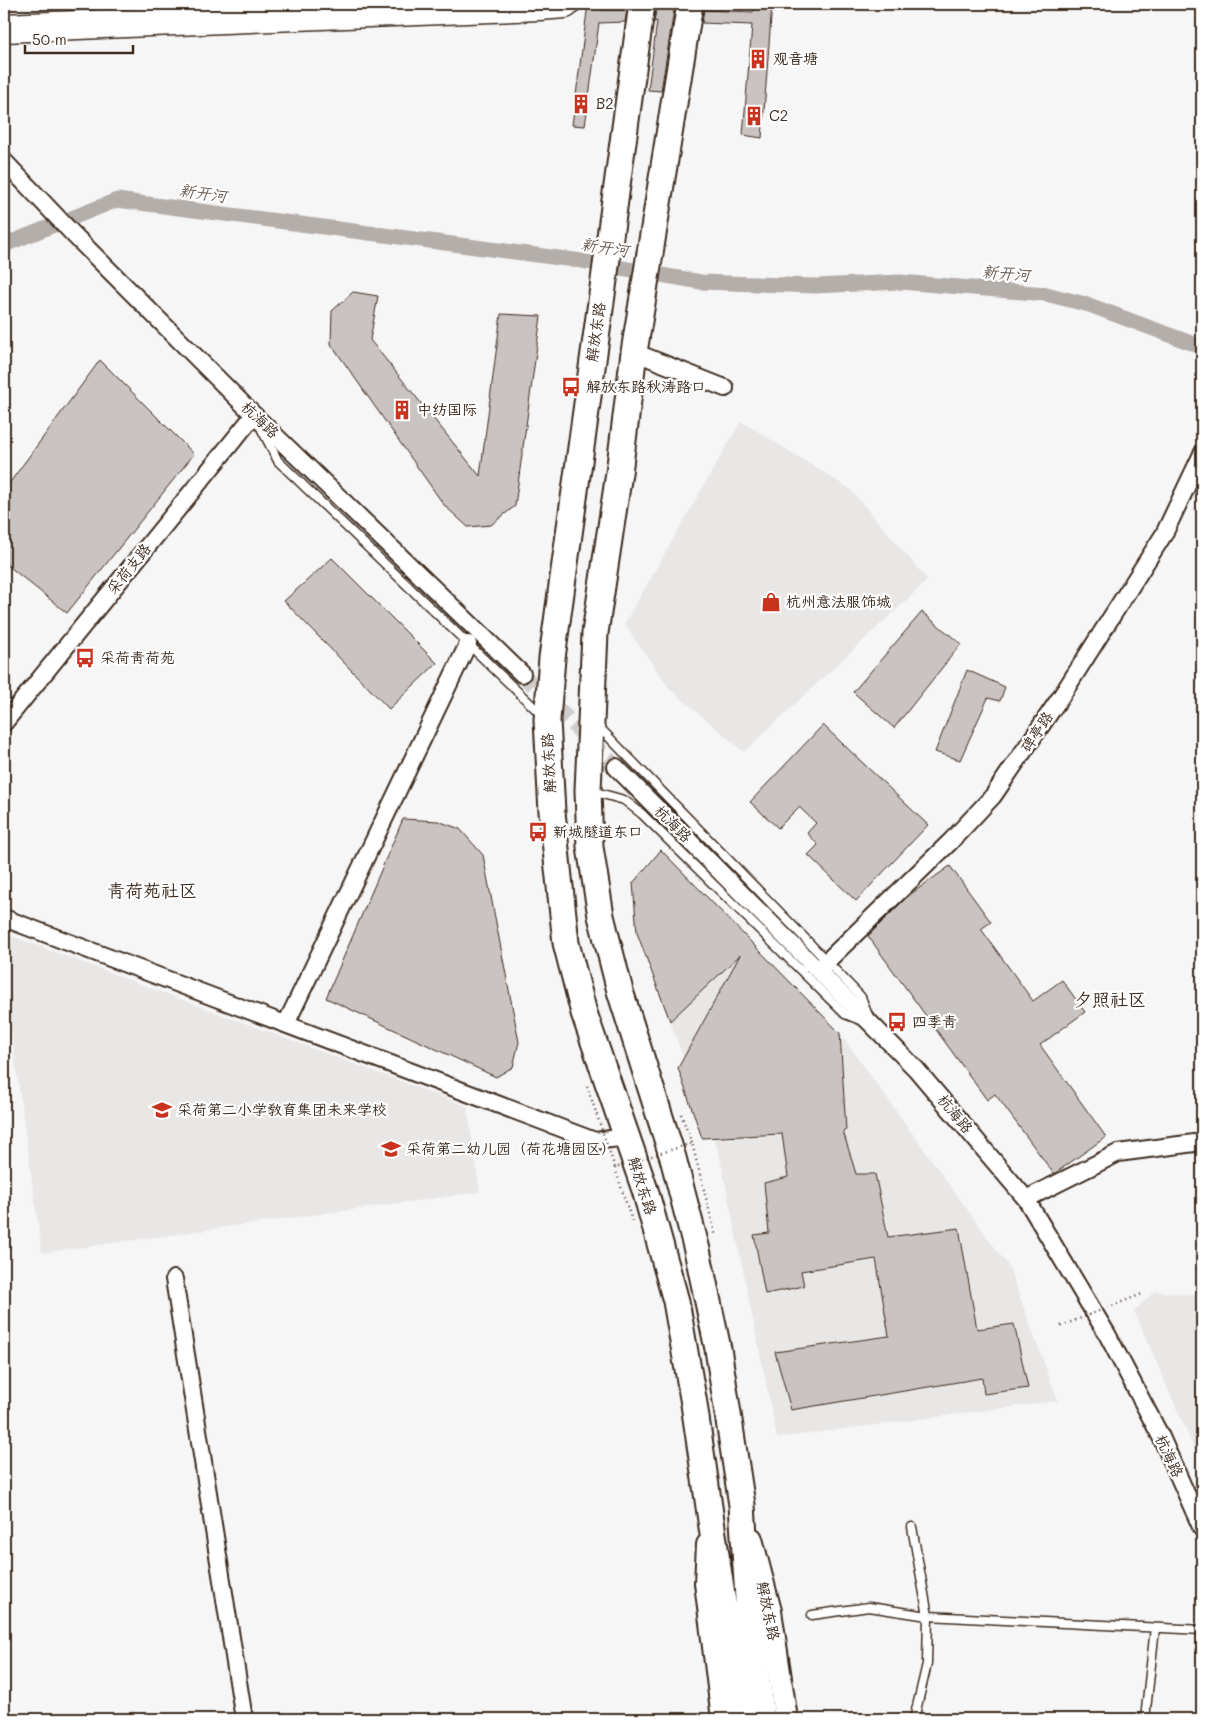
<svg xmlns="http://www.w3.org/2000/svg" width="1206" height="1723" font-family="Mali,'LXGW WenKai TC',sans-serif">
<style>
.built{fill:#e9e7e6}
.lines{fill:none;stroke-linecap:round;stroke-linejoin:round}
.canal{stroke:#b4aeaa;stroke-width:15}
.building{fill:#c9c3c1;stroke:#3b2a1e}
.street-tunnel{stroke:#d1cdcb;stroke-width:16;stroke-dasharray:16 8;stroke-linecap:butt}
.lane-casing{stroke:#3b2a1e;stroke-width:11}
.street-casing{stroke:#3b2a1e;stroke-width:20}
.secondary-casing{stroke:#3b2a1e;stroke-width:26}
.primary-casing{stroke:#3b2a1e;stroke-width:29}
.highway-casing{stroke:#3b2a1e;stroke-width:31}
.path{stroke:#3b2a1e;stroke-width:2.5;stroke-dasharray:1 4;stroke-linecap:butt}
.lane{stroke:#fff;stroke-width:8}
.street{stroke:#fff;stroke-width:16}
.secondary{stroke:#fff;stroke-width:22}
.primary{stroke:#fff;stroke-width:25}
.highway{stroke:#fff;stroke-width:28}
.primary-bridge-casing{stroke:#3b2a1e;stroke-width:29;stroke-linecap:butt}
.path-bridge{stroke:#3b2a1e;stroke-width:2.5;stroke-dasharray:1 4;stroke-linecap:butt}
.primary-bridge{stroke:#fff;stroke-width:25}
.labels{text-anchor:middle;stroke-width:4.5;stroke-linejoin:round;paint-order:stroke}
.poi-label{font-size:15px;fill:#3b2a1e;stroke:#fff;text-anchor:start}
.street-label{font-size:15px;fill:#3b2a1e;stroke:#fff}
.water-label{font-size:16px;font-style:italic;fill:#65584f;stroke:#fff}
.quarter-label{font-size:18px;fill:#3b2a1e;stroke:#fff}
</style>
<rect width="100%" height="100%" fill="#f7f6f6"/>
<filter id="ink" filterUnits="userSpaceOnUse"><feTurbulence type="fractalNoise" baseFrequency=".02" numOctaves="2"/><feDisplacementMap in="SourceGraphic" scale="10" xChannelSelector="R" yChannelSelector="G"/><feConvolveMatrix kernelMatrix="1 2 1 2 8 2 1 2 1" color-interpolation-filters="sRGB"/></filter>
<g filter="url(#ink)">
<path class="built" d="M741,421L850,489L928,580L744,752L670,689L624,624Z
M661,850L840,1033L1009,1267L1058,1401L777,1438L719,1153L637,933L633,883Z
M4,933L467,1106L480,1192L42,1253L4,981Z
M1155,1291L1202,1295V1467L1134,1311Z"/>
<g class="lines">
<path class="canal" d="M4,245L117,200L582,261L701,282L815,286L900,282L1046,294L1089,305L1202,347"/>
</g>
<path class="building" d="M588,4H602L601,10H627L625,22L599,23L585,126L572,125Z
M659,4H675L661,91L648,90L657,21L654,22L656,10H658Z
M754,4H772L762,138L743,135L752,25L702,23L704,10L753,12Z
M353,292L378,296L370,340L480,476L501,314L541,316L515,506L491,525L468,527L444,505L331,344L332,311Z
M100,360L194,454L67,613L6,564L5,489Z
M332,558L437,663L389,709L284,601Z
M922,612L961,644L894,728L853,692Z
M967,670L1005,687L1000,701L988,698L960,760L935,752Z
M823,725L928,825L856,901L808,855L818,845L807,833L816,823L799,807L778,828L750,802Z
M403,819L438,821L460,829L483,855L519,1042L513,1067L496,1077L326,998Z
M661,850L840,1033L846,1130L843,1131L856,1174H875L888,1237L959,1228L977,1329L1014,1324L1028,1388L984,1394L982,1378L791,1410L775,1352L889,1336L876,1259L801,1271L804,1286L765,1294L754,1235L769,1233L764,1183L788,1177L782,1134L702,1138L678,1068L740,955L670,1021L637,933L633,883Z
M950,866L991,922L981,929L1033,1001L1062,980L1085,1012L1040,1045L1106,1137L1054,1174L995,1094L987,1100L868,936L908,896Z"/>
<g class="lines">
<path class="street-tunnel" d="M522,674L616,767"/>
<defs>
<path id="lane" d="M262,430L278,461L542,715
M597,725L794,927L861,997L867,1013
M592,791L624,800L642,814L845,1014L863,1021
M912,1527L928,1616L927,1664L914,1719
M812,1615L869,1607L928,1616L1202,1630
M1145,1719L1155,1628"/>
<path id="street" d="M4,161L74,235L254,415L522,674
M634,352L725,388
M4,723L254,415
M616,767L916,1069L1026,1199L1107,1334L1161,1437L1202,1529
M4,918L595,1141L627,1137
M818,970L951,841L993,796L1062,695L1164,534L1202,454
M286,1024L468,644
M1026,1199L1118,1153L1202,1142
M174,1279L244,1719"/>
<path id="secondary" d="M751,1539L770,1611L786,1719
M708,1545L706,1583L723,1719"/>
<path id="primary" d="M642,4L552,658L547,720L552,812L566,943L584,1013L645,1190L676,1301L694,1404L740,1719
M179,7L256,4
M650,253L690,4
M643,297L634,352L619,473L595,633L588,790L590,847L601,916L620,991L673,1158L697,1250L718,1349L742,1505L750,1629L762,1719"/>
<path id="highway" d="M4,28L539,6L565,4"/>
</defs>
<use href="#lane" class="lane-casing"/>
<use href="#street" class="street-casing"/>
<use href="#secondary" class="secondary-casing"/>
<use href="#primary" class="primary-casing"/>
<use href="#highway" class="highway-casing"/>
<path class="path" d="M681,1114L692,1143
M615,1168L632,1221"/>
<use href="#lane" class="lane"/>
<use href="#street" class="street"/>
<use href="#secondary" class="secondary"/>
<use href="#primary" class="primary"/>
<use href="#highway" class="highway"/>
<defs>
<path id="primary-bridge" d="M643,297L650,253"/>
</defs>
<use href="#primary-bridge" class="primary-bridge-casing"/>
<path class="path-bridge" d="M587,1086L615,1168L692,1143L716,1237
M1061,1326L1142,1294"/>
<use href="#primary-bridge" class="primary-bridge"/>
</g>
</g>
<defs>
<symbol id="building-bare" viewBox="-9 -9 18 18"><path d="M-4-6H4V6H1V3H-1V6H-4ZM-2.5-4.3h1.7v1.8h-1.7ZM.8-4.3h1.7v1.8H.8ZM-2.5-1h1.7V.8h-1.7ZM.8-1h1.7V.8H.8Z" fill="#c8321e" stroke="#fff" stroke-width="2.5" paint-order="stroke"/></symbol>
<symbol id="bus-bare" viewBox="-9 -9 18 18"><path d="M-5-6H5V4H4V6H2V4H-2V6H-4V4H-5ZM-3.5-4V0h7V-4ZM-3.5 1.2v1.5H-2V1.2ZM2 1.2v1.5H3.5V1.2Z" fill="#c8321e" stroke="#fff" stroke-width="2.5" paint-order="stroke"/></symbol>
<symbol id="shop-bare" viewBox="-9 -9 18 18"><path d="M-5-2.5h2.3a2.7 3.5 0 0 1 5.4 0H5L5.5 6h-11ZM-1.5-2.5h3a1.5 2.3 0 0 0-3 0Z" fill="#c8321e" stroke="#fff" stroke-width="2.5" paint-order="stroke"/></symbol>
<symbol id="school-bare" viewBox="-9 -9 18 18"><path d="M0-5L7-2L0 1L-7-2ZM-4 1L0 2.5L4 1V4Q0 6-4 4Z" fill="#c8321e" stroke="#fff" stroke-width="2.5" paint-order="stroke"/></symbol>
</defs>
<g fill-rule="evenodd">
<use href="#building-bare" x="744" y="45" width="28" height="28"/>
<use href="#building-bare" x="567" y="90" width="28" height="28"/>
<use href="#building-bare" x="740" y="102" width="28" height="28"/>
<use href="#bus-bare" x="557" y="373" width="28" height="28"/>
<use href="#building-bare" x="388" y="396" width="28" height="28"/>
<use href="#shop-bare" x="757" y="588" width="28" height="28"/>
<use href="#bus-bare" x="71" y="644" width="28" height="28"/>
<use href="#bus-bare" x="524" y="818" width="28" height="28"/>
<use href="#bus-bare" x="883" y="1008" width="28" height="28"/>
<use href="#school-bare" x="148" y="1096" width="28" height="28"/>
<use href="#school-bare" x="377" y="1135" width="28" height="28"/>
</g>
<g class="labels">
<g class="poi-label">
<text x="773" y="64">观音塘</text>
<text x="596" y="109">B2</text>
<text x="769" y="121">C2</text>
<text x="586" y="392">解放东路秋涛路口</text>
<text x="417" y="415">中纺国际</text>
<text x="786" y="607">杭州意法服饰城</text>
<text x="100" y="663">采荷青荷苑</text>
<text x="553" y="837">新城隧道东口</text>
<text x="912" y="1027">四季青</text>
<text x="177" y="1115">采荷第二小学教育集团未来学校</text>
<text x="406" y="1154">采荷第二幼儿园（荷花塘园区）</text>
</g>
<g class="street-label">
<text transform="translate(596 332) rotate(-82)" y="5">解放东路</text>
<text transform="translate(260 420) rotate(44)" y="5">杭海路</text>
<text transform="translate(129 569) rotate(-51)" y="5">采荷支路</text>
<text transform="translate(1037 732) rotate(-56)" y="5">碑亭路</text>
<text transform="translate(549 763) rotate(-93)" y="5">解放东路</text>
<text transform="translate(673 824) rotate(45)" y="5">杭海路</text>
<text transform="translate(955 1114) rotate(50)" y="5">杭海路</text>
<text transform="translate(642 1186) rotate(72)" y="5">解放东路</text>
<text transform="translate(1169 1456) rotate(65)" y="5">杭海路</text>
<text transform="translate(768 1611) rotate(78)" y="5">解放东路</text>
</g>
<g class="water-label">
<text transform="translate(203 193) rotate(8)" y="6">新开河</text>
<text transform="translate(605 247) rotate(9)" y="6">新开河</text>
<text transform="translate(1006 273) rotate(5)" y="6">新开河</text>
</g>
<g class="quarter-label">
<text x="152" y="897">青荷苑社区</text>
<text x="1110" y="1006">夕照社区</text>
</g>
</g>
<rect width="1206" height="1723" fill="none" stroke="#fff" stroke-width="20"/>
<rect x="10" y="10" width="1186" height="1703" fill="none" stroke="#3b2a1e" stroke-width="2" filter="url(#ink)"/>
<path d="M25 45v8h108v-8" fill="none" stroke="#3b2a1e" stroke-width="2.5"/>
<text x="32" y="45" font-size="15" fill="#3b2a1e" stroke="#ffffff" stroke-width="4" paint-order="stroke">50 m</text>
</svg>
